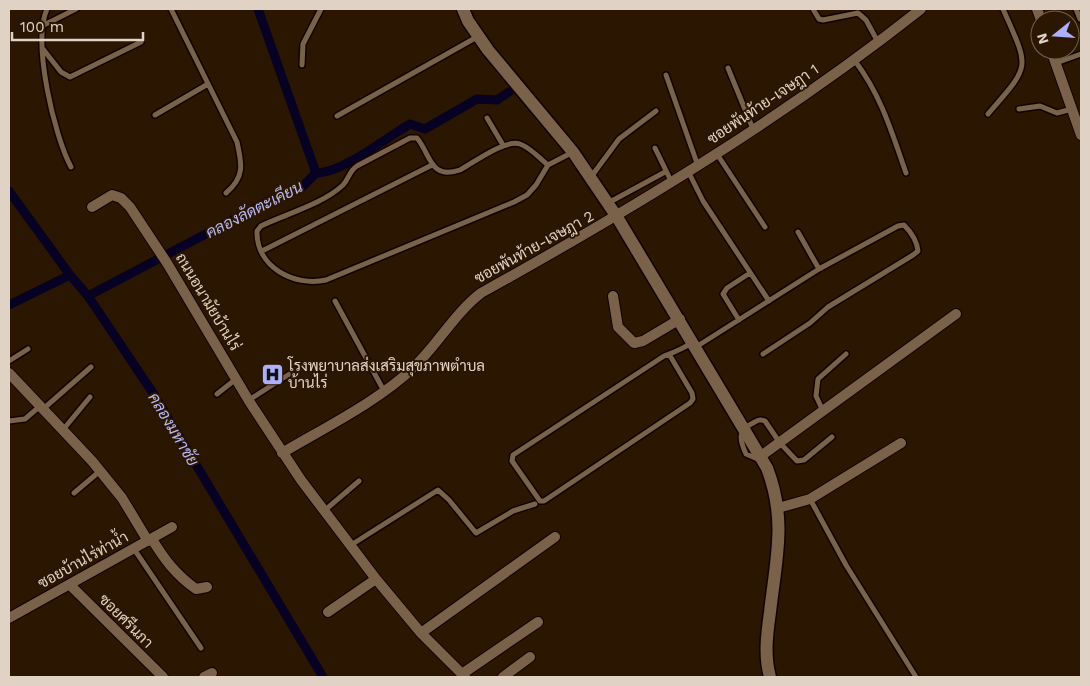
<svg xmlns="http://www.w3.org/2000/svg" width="1090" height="686" font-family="'Work Sans',Sarabun,sans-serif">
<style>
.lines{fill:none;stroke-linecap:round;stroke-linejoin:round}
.canal{stroke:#070123;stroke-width:9}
.service-casing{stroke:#130300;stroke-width:8}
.minor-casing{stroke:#130300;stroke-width:12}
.tertiary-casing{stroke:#130300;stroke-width:15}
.service{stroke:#7a6149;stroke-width:5}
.minor{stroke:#7a6149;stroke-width:10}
.tertiary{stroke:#7a6149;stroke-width:12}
.labels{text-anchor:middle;stroke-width:4;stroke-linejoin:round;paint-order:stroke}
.street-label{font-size:15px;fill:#e0d2c4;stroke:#2b1601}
.poi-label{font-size:15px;fill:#e0d2c4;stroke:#2b1601;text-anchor:start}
.water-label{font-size:16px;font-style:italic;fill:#b6b8f8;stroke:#2b1601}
</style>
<rect width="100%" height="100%" fill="#2b1601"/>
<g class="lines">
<path class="canal" d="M316,173C343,173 386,138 410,124L425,129L477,99L497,100L509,92
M9,191L70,275L88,296L155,396L323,677
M88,296L276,197L299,190L316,173L258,9
M9,305L70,275"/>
<defs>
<path id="service" d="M47,9C32,42 54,135 71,167
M171,9L237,142C242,164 245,177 226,193
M813,9L819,19L823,20L858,13L866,20L878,42
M1076,9L1080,19
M44,25L76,9
M43,49L61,72L70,77L141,42
M855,61C881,95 892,133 906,173
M1056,63L1081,54
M302,65L303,44L321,9
M728,68L753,129
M666,75L698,166
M1019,109L1040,106L1057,113L1072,109
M988,114C1031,64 1030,70 1003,9
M155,115L208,84
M337,116L477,37
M487,118L503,145
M655,148L672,183
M717,154L765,227
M548,165C539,158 531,148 520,144C505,139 473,163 460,170C430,180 431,155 417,138H410L357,166C349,171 349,179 343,185C323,204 286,214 261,226L257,231C256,267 294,287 326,280L514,202L527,195L536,185L548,165L573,152
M689,173L703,201L769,301
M591,177L619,139L656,111
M608,203L665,172
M798,232L819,269
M262,251L432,165
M335,301L384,391
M739,320L723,294L727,288L750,273
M696,347L819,269L898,226L904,225C911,232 917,241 918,251L913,255L828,307L810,323L763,354
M669,354L692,393L693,399L690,403L544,501H540L512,461L513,455L664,356C675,352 683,349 693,342
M9,361L28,349
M217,394L236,379
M249,400L291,373
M42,410L91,367
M823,411L816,396L818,379L846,354
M9,421L25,419L39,407
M62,431L90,397
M760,460L746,454C739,439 738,430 753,423C758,420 760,419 765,421L780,443L797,461L804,460L832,437
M74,493L100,471
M810,499L846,565L916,677
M324,511L359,481
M351,545L438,490L449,500L476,533L513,511L535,504
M134,549L201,648"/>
<path id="minor" d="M1037,9L1041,20
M1051,50L1081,135
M92,207L112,195L121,198L130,207L167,263L249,401L301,480L376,579L421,633L465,677
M613,296L618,327L634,343L643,341L680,319
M9,373L92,461L122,498L148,541
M282,453C324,428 379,401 414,367C438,344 455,313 481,293C634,208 783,118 921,9
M761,456L956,314
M778,508L810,499L901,443
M152,539C164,559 176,575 196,589L207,587
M70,585L163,677
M328,612L376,579
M9,618L172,527
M421,633L555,537
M462,674L538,622
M204,677L212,673
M503,677L530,657"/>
<path id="tertiary" d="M463,9L468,21L488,50L573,152L617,217L767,468C787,520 776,559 770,612C767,634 764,655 770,677"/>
</defs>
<use href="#service" class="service-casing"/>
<use href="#minor" class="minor-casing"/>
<use href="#tertiary" class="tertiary-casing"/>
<use href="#service" class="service"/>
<use href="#minor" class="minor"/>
<use href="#tertiary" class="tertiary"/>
</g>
<defs>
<symbol id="hospital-square" viewBox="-11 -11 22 22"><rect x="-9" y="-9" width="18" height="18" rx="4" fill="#adaffb" stroke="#2b1601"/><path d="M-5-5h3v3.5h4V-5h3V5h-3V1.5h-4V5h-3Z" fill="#111"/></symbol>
</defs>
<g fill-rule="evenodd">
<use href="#hospital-square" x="260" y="362" width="25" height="25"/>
</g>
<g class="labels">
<g class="street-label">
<text transform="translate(763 104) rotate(-34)" y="5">ซอยพันท้าย-เจษฎา 1</text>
<text transform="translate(534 247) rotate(-29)" y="5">ซอยพันท้าย-เจษฎา 2</text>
<text transform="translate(208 302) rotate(59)" y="5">ถนนอนามัยบ้านไร่</text>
<text transform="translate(83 560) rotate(-29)" y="5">ซอยบ้านไร่ท่าน้ำ</text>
<text transform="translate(126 621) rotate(45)" y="5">ซอยศรีนภา</text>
</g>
<g class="poi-label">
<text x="288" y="371">โรงพยาบาลส่งเสริมสุขภาพตำบล<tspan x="288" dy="17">บ้านไร่</tspan></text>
</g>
<g class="water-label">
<text transform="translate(254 209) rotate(-27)" y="6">คลองลัดตะเคียน</text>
<text transform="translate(174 429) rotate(59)" y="6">คลองมหาชัย</text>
</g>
</g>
<rect width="1090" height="686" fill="none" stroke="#e0d2c4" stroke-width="20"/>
<g transform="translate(1055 35) rotate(253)"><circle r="24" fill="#2b1601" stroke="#73614f"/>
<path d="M0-4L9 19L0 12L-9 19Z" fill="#adaffb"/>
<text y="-8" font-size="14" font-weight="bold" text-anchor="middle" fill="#e0d2c4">N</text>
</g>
<path d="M12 32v8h131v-8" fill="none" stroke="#e0d2c4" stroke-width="2.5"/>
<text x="20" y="32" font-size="15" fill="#e0d2c4" stroke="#2b1601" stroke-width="4" paint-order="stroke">100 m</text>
</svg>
